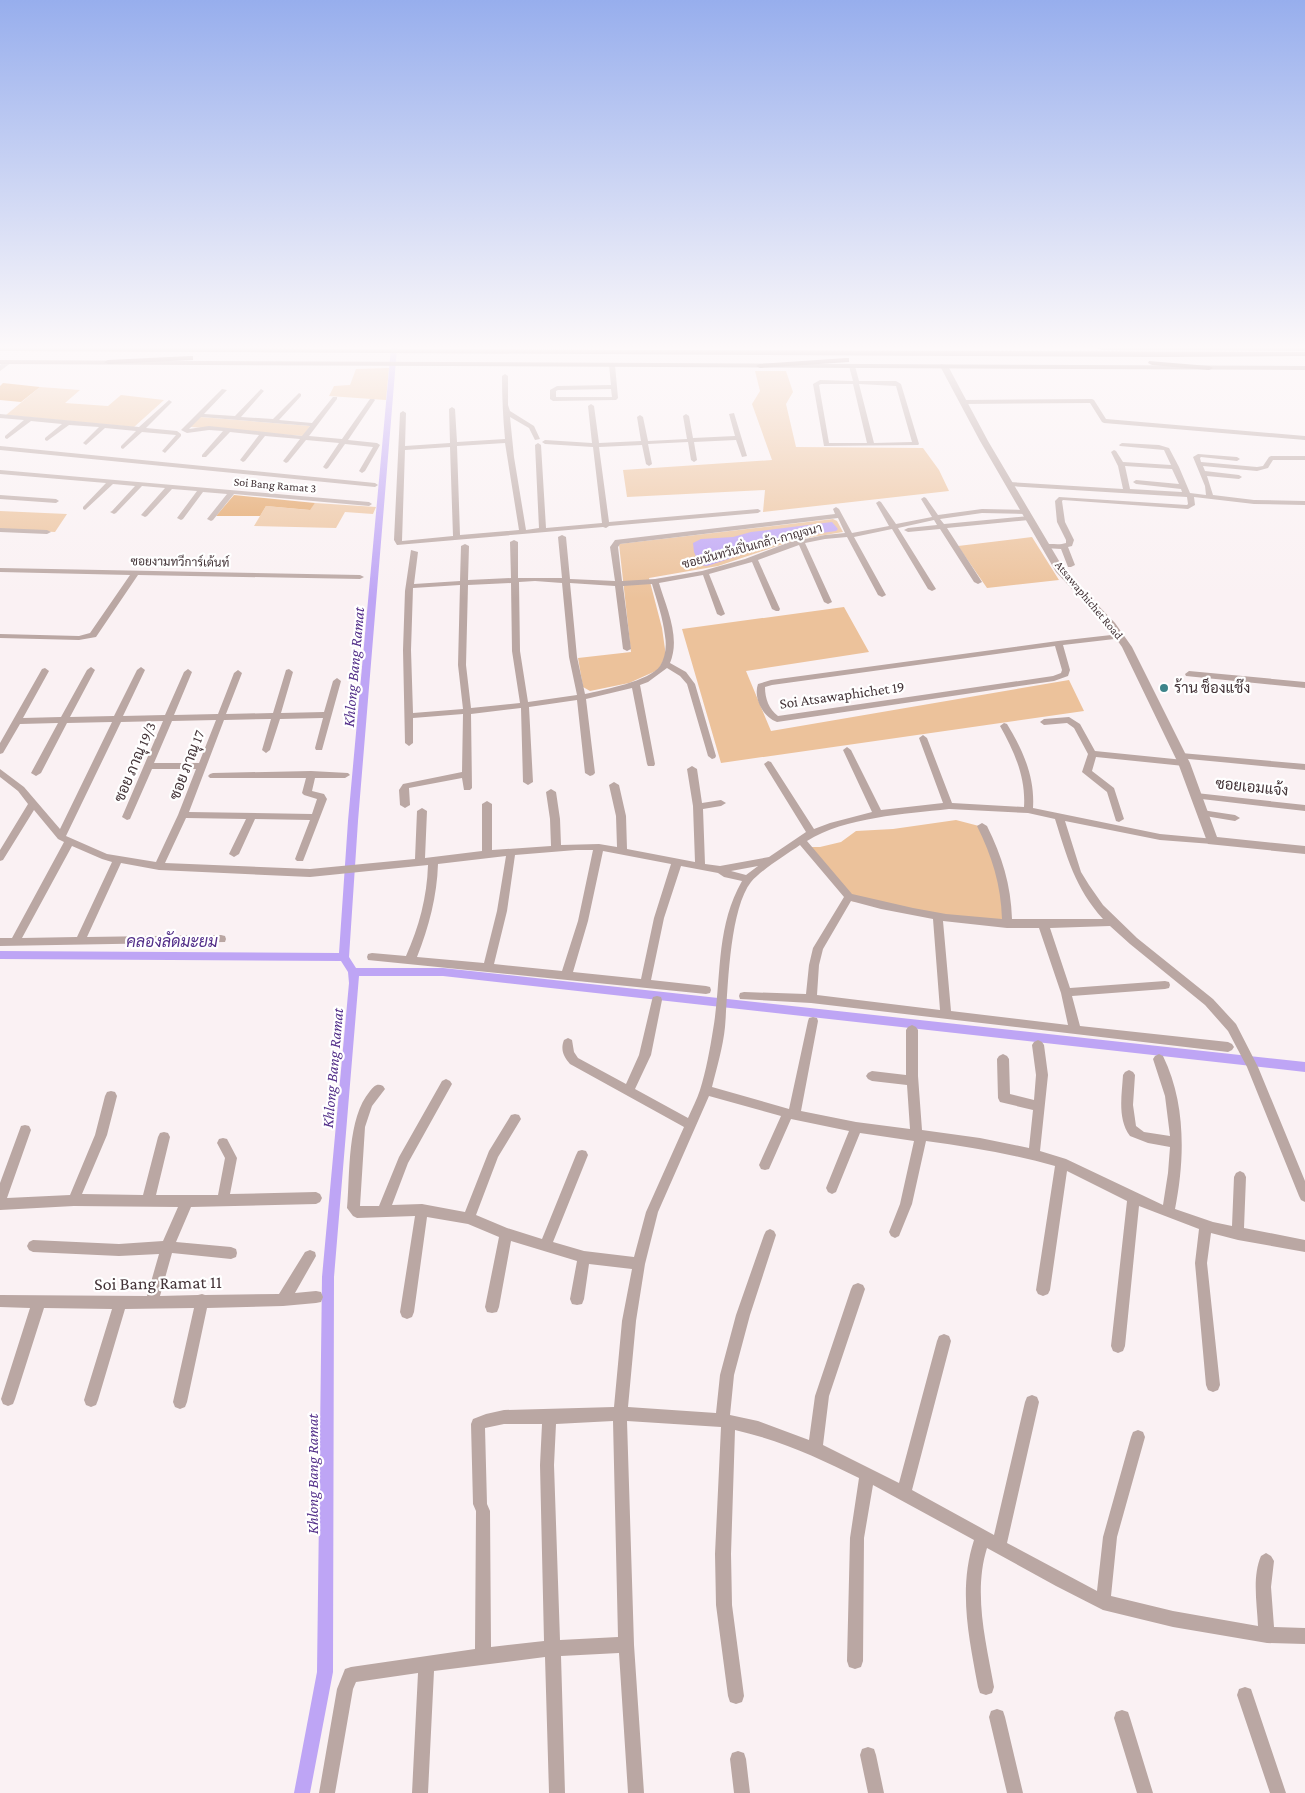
<svg xmlns="http://www.w3.org/2000/svg" width="1305" height="1793" font-family="'Crimson Pro',Sarabun,serif">
<style>
.green{fill:#ecc29b}
.forest{fill:#e19f5d}
.water{fill:#bea5f5}
.lines{fill:none;stroke-linecap:round;stroke-linejoin:round}
.canal{fill:#bea5f5;fill-rule:evenodd}
.minor{fill:#baa7a3;fill-rule:evenodd}
.tertiary{fill:#baa7a3;fill-rule:evenodd}
.secondary{fill:#9d827c;fill-rule:evenodd}
.trunk{fill:#7e5c55;fill-rule:evenodd}
.poi-dot{fill:#3d848a;stroke:#fff;stroke-width:2}
.labels{text-anchor:middle;stroke-width:4.5;stroke-linejoin:round;paint-order:stroke}
.far-street-label{font-size:12px;fill:#433337;stroke:#fff}
.poi-label{font-size:15px;fill:#433337;stroke:#fff;text-anchor:start}
.street-label{font-size:15px;fill:#433337;stroke:#fff}
.water-label{font-size:16px;font-style:italic;fill:#532f89;stroke:#fff}
.near-street-label{font-size:18px;fill:#433337;stroke:#fff}
</style>
<rect width="100%" height="100%" fill="#faf1f3"/>
<path class="green" d="M389,368L386,400L329,396L334,386L350,385L356,369Z
M755,371H786L793,392L786,404L796,447L923,448L939,470L949,491L763,512L765,490L627,497L623,470L772,460L752,404L760,391Z
M40,387L80,390L65,403L108,406L121,395L164,400L134,427L6,415Z
M200,417L310,426L303,436L191,427V426Z
M315,503L376,507L373,514L345,512L336,528L254,526L266,506L309,510Z
M0,511L67,514L55,532L0,529Z
M833,519L837,521L843,532L795,540L718,566L649,578L662,628L666,656L658,670L629,683L590,691L583,687L578,658L631,652L619,544Z
M1032,537L1059,580L987,588L958,546Z
M844,607L869,652L746,671L771,731L1069,680L1084,711L721,763L682,629Z
M956,820L979,826L999,876L1004,921L934,914L851,901L811,847H820L841,842L856,831L893,829Z"/>
<path class="forest" d="M3,383L40,387L21,402L0,400V386Z
M234,495L315,503L310,510L266,506L260,516H216Z"/>
<path class="water" d="M832,522L838,529L836,531L800,536L707,566L700,565L694,552L693,543L701,539L733,537L751,532Z"/>
<g class="lines">
<path class="canal" d="M391,348H397L358,821L349,957L356,968H443L1305,1062V1072L443,976H359L334,1277L333,1672L310,1793H294L317,1672L322,1277L349,983L348,972L341,961L0,959V951L339,953L348,821Z"/>
<path class="minor" d="M612,363L615,365L618,398L616,400L553,401L550,399V390L557,386L611,385L609,365ZM611,389L612,397H556V391L558,390Z
M852,364L855,366L859,381H896L901,384L919,444L918,445L824,446L813,384L820,380L853,381L849,366ZM821,384H853L867,443H829L819,385ZM859,384L896,386L912,442L874,443Z
M505,374L508,376V405L510,411L534,426L540,439L535,440L529,428L510,417L514,457L526,530L539,528L535,445L538,443L541,445L546,528L602,523L593,447L545,444L542,442L545,440L592,443L588,406L591,404L594,406L599,443L641,441L637,417L640,415L643,417L648,441L687,439L683,416L686,414L689,416L693,438L735,436L729,414L734,413L747,456L742,457L736,440L694,442L697,460L694,462L691,460L688,442L648,444L652,464L649,466L646,464L642,445L599,447L609,522L758,509L761,511L758,513L609,526L606,528L603,527L397,545L394,540L400,413L403,411L406,413L405,446L450,443L449,409L452,407L455,409L457,442L505,439C503,418 502,397 502,376ZM505,443L519,530L460,535L457,446ZM450,447L453,536L402,541L405,450Z
M222,389L227,390L204,414L235,416L261,389L264,391L263,392L241,417L273,419L299,393L301,394V396L279,420L312,423L333,397H337V399L309,436L342,439L370,399H374L375,400L348,440L377,443L380,445L365,471L362,473L359,471L373,447L345,444L328,468L326,469L323,467L339,443L306,440L288,462L286,463L283,461L300,439L265,436L245,461L243,462L240,460L259,435L230,432L206,457H202V455L223,431L209,430L187,433L181,430ZM201,417L310,426L302,436L209,426L189,429Z
M1092,399L1094,400L1106,419L1305,436V440L1104,423L1102,422L1090,403L963,404L960,402L963,400Z
M169,400L172,402L146,428L177,431L181,434V436L165,453L162,451L176,435L142,432L123,449L121,448V446L136,431L105,428L86,445L83,443L99,427L69,425L47,441L45,440V438L62,424L31,421L7,439L5,438V436L24,420L0,418V414L139,427Z
M1122,443L1159,445L1169,448L1179,467L1190,493L1206,495L1205,486L1193,457L1198,454L1237,457L1240,459L1237,461L1201,457L1200,458L1201,462L1257,467L1263,466L1269,457L1271,456H1305V460H1273L1268,468L1257,471L1203,466L1205,471L1239,475L1242,477L1239,479L1207,476L1213,495L1254,500L1305,501V505L1254,504L1194,497L1195,505L1188,509L1063,500L1062,501L1065,522L1074,540L1072,546L1068,547L1075,565L1071,567H1068L1061,549L1045,548L1041,546C1048,542 1058,546 1066,543V540L1057,522L1055,501L1059,497L1187,505L1188,504L1187,497L1009,486L1006,484L1009,482L1123,489L1118,466L1111,452L1114,450L1116,451L1123,462L1171,465L1164,450L1120,446L1119,445ZM1125,466L1172,469L1179,484L1136,480L1133,482L1136,484L1181,489L1182,492L1130,489Z
M0,446L375,483L378,485L375,487L0,450Z
M0,470L369,502L372,504L369,506L234,494L213,520L211,521L207,519L227,494L203,492L183,519L181,520L177,518L197,491L172,489L147,516L145,517L141,515L165,488L142,486L116,513L114,514L110,512L112,511L135,486L113,484L85,510L83,509V507L106,483L0,474Z
M0,495L56,499L59,501L56,503L0,499Z
M924,497L926,498L938,515L982,509L1026,510L1030,512L1026,514L982,513L940,519L944,524L1029,516L1033,518L1029,520L947,528L982,582L978,584L974,582L940,529L908,532L904,530L908,528L937,525L934,520L898,528L936,589L932,591L928,589L892,529L854,537L886,595L882,597L878,595L847,537L825,539L805,543L832,602L828,604L824,602L799,545L758,560L780,609L779,611H776L772,609L752,562L709,574L725,614L721,616L717,614L703,575L659,583C666,607 681,637 670,663L686,672L695,684L716,756L715,758L712,759L708,756L687,684L680,676L667,668L648,682L640,685L655,764L654,766H648L647,764L632,688L586,699L595,773L593,775L590,776L585,773L577,700L529,707L533,782L528,785L523,782L521,708L471,714L472,788L470,790H464L462,778L409,788L410,805L405,808L400,805L399,790L403,784L462,772L463,714L413,718V743L409,746L405,743L403,650L405,591L411,550L418,552L414,584L460,581L461,546L465,544L469,546L468,580L511,578L510,542L514,540L518,542V578H562L558,537L562,535L566,537L570,579L615,581L610,547L615,540L835,514L833,509L836,507L839,509L852,533L889,526L876,503L879,501L881,502L896,524L932,517L921,499ZM838,518L845,533L825,535L790,542L745,559L702,571L655,579L622,581L618,547L620,544ZM535,581L562,583L569,657L577,695L528,702L520,651L519,582ZM511,583L512,651L520,703L471,708L466,665L468,585ZM570,583L615,586L623,649L627,651L631,649L623,586L652,584C657,601 663,618 665,636C667,647 665,658 660,666C650,681 603,690 585,694L577,657ZM460,585L458,665L463,709L413,713L411,650L413,588Z
M0,528L47,530L51,532L47,534L0,532Z
M0,568L360,575L364,577L360,579L138,575L96,637L79,640L0,638V634L79,636L90,633L130,575L0,572Z
M1120,634L1124,636L1123,638L1063,645L1070,670L1068,676L1054,681L777,722C763,717 753,698 758,684L771,680L1058,641ZM1055,646L1062,670L1061,673L1053,676L778,716C769,709 765,699 765,687L772,685Z
M91,667L95,670L70,717L114,716L137,670L141,667L145,670L123,716L165,715L184,672L188,669L192,672L174,715L218,714L234,673L238,670L242,673L226,714L273,713L286,670L289,669L293,672L281,713L324,712L333,681L337,678L341,681L322,750H316L315,748L323,718L280,719L270,750L266,753L262,750L271,719L224,720L189,812L312,814L317,799L304,795L302,793L306,778H210L208,776L210,774L213,773L311,771L348,773L350,775L345,778H315L312,791L324,794L327,799L303,861H297L295,859L310,820L255,819L239,854L234,857L229,854L246,819L186,818L165,863L310,869L415,859L417,811L422,808L427,811L425,858L482,851V804L487,801L492,804V850L551,846L550,819L546,792L551,789L556,792L560,819L561,845L599,844L617,847L616,816L609,785L614,782L619,785L626,816L627,849L695,862L693,806L687,769L692,766L697,769L702,803L721,800L726,803L721,806L703,809L705,864L720,866L769,857L806,832L764,764L768,761L771,762L814,829L830,823L872,812L843,750L847,747L851,750L881,810L943,803L919,738L923,735L927,738L952,803L1024,807C1026,777 1014,751 1000,726L1004,723L1007,724C1023,750 1035,777 1033,808L1160,834L1215,839L1217,841L1215,843L1212,844L1160,840L1065,821L1081,872L1089,885L1103,905L1137,938L1213,999L1236,1024L1258,1067L1305,1181V1202L1301,1200L1299,1196L1247,1067L1228,1031L1205,1005L1130,944L1110,926L1050,928L1070,988L1165,981L1169,982L1170,985L1169,988L1165,989L1072,996L1080,1026L1228,1042L1232,1044L1234,1047L1232,1050L1228,1052L811,1003L740,999L739,996L740,993L744,992L806,994L809,965L813,948L844,897L800,845C787,854 761,870 751,882C729,910 728,991 725,1027C723,1047 717,1067 712,1087L789,1109L808,1021L809,1018L813,1017L817,1018L818,1021L801,1111L856,1122L910,1129L907,1085L872,1081L868,1079L866,1076L868,1073L872,1071L906,1075V1030L908,1027L912,1025L916,1027L918,1030V1076L922,1130L980,1138L1029,1148L1033,1110L1000,1102L998,1098L997,1059L999,1056L1003,1054L1007,1056L1009,1059L1010,1094L1034,1100L1036,1075L1032,1045L1034,1042L1038,1040L1042,1042L1044,1045L1048,1075L1040,1151L1066,1159L1163,1205L1168,1173L1170,1147L1148,1143L1130,1136C1117,1119 1122,1094 1123,1075L1125,1072L1129,1070L1133,1072L1135,1075L1133,1105L1136,1126L1144,1132L1170,1136L1165,1096L1153,1059L1155,1056L1159,1054L1163,1056C1186,1103 1185,1159 1175,1209L1213,1222L1232,1226L1234,1177L1236,1173L1240,1171L1244,1173L1246,1177L1244,1228L1305,1240V1252L1238,1240L1211,1233L1207,1263L1220,1385L1218,1390L1213,1392L1208,1390L1206,1385L1195,1263L1199,1229L1139,1206L1125,1346L1123,1351L1118,1353L1113,1351L1111,1346L1127,1201L1067,1171L1050,1290L1048,1294L1043,1296L1038,1294L1036,1290L1055,1166C1013,1154 970,1147 926,1141L912,1204L899,1236L895,1238L891,1236L889,1232L900,1204L914,1141L860,1133L836,1192L832,1194L828,1192L826,1188L849,1131L791,1119L769,1169L765,1170L761,1169L759,1165L781,1116L709,1096L658,1212L645,1264L636,1321L628,1407L716,1413L720,1375L736,1315L764,1235L766,1231L770,1229L774,1231L776,1235L750,1315L734,1375L730,1415L758,1421L809,1440L815,1396L851,1289L853,1285L858,1283L863,1285L865,1289L829,1396L823,1445L899,1483L937,1341L939,1336L944,1334L949,1336L951,1341L912,1490L994,1535L1025,1402L1027,1397L1032,1395L1037,1397L1039,1402L1007,1543L1097,1591L1103,1537L1131,1437L1133,1432L1138,1430L1143,1432L1145,1437L1117,1537L1111,1596L1173,1611L1258,1626C1257,1603 1252,1577 1261,1556L1266,1553L1271,1556L1274,1561L1271,1587L1274,1627L1305,1628V1644L1267,1643L1173,1627L1103,1610L1056,1586L987,1548C973,1593 986,1642 994,1687L992,1693L986,1695L980,1693L978,1687C969,1638 958,1590 974,1540L873,1485L864,1538L863,1661L861,1667L855,1669L849,1667L847,1661L850,1538L859,1478C819,1458 779,1440 735,1430L731,1554L732,1605L744,1696L742,1702L736,1704L730,1702L728,1696L716,1605L715,1554L721,1427L627,1421L634,1645L644,1793H628L619,1653L561,1656L565,1793H549L545,1657L434,1671L428,1793H412L418,1673L356,1682L353,1689L335,1793H319L337,1689L345,1669L351,1667L475,1649L476,1511L473,1504L471,1424L473,1419L486,1414L504,1410L614,1407L622,1321L632,1269L589,1264L584,1299L582,1304L577,1305L572,1304L570,1299L577,1261L511,1241L499,1307L497,1312L492,1313L487,1312L485,1307L499,1237L468,1224L427,1217L414,1312L412,1317L407,1319L402,1317L400,1312L415,1216L357,1218L353,1216L347,1208C350,1173 347,1118 370,1091C374,1086 377,1083 383,1086L385,1089L372,1106L365,1127L360,1206H379L399,1157L442,1081L446,1079L450,1081L452,1084L408,1163L392,1205L422,1204L465,1212L489,1151L511,1115L515,1114L519,1115L521,1119L498,1157L476,1215L507,1228L542,1239L576,1155L578,1151L582,1150L586,1151L588,1155L553,1242L584,1251L634,1257L646,1212L684,1127L570,1064C564,1057 560,1050 564,1040L568,1038L572,1040L574,1052L578,1058L626,1084L639,1055L652,1000L653,997L657,996L661,997L662,1000L651,1055L635,1089L688,1118C692,1109 697,1099 700,1090C706,1071 710,1049 713,1030C722,979 715,928 742,881L724,877L718,873L681,866L664,918L651,980L706,986L710,987L711,990L710,993L706,994L368,960L367,957L368,954L372,953L406,956C419,927 427,897 428,865L310,877L159,870L121,863L87,937L221,935L225,936L226,939L225,942L0,946V938H12L64,842L58,839L34,810L3,860L0,861V850L28,804L18,791L0,777V769L24,787L60,829L112,722L67,723L41,773L36,776L31,773L58,723L20,724L3,753L0,754V743L42,669L45,668L49,671L23,718L61,717L87,670ZM216,720L199,763H154L172,721ZM163,721L122,817L127,820L130,819L152,769H196L178,815L156,862L107,854L66,836L121,722ZM949,809L1028,813L1055,819C1067,857 1075,888 1103,919H1012C1011,885 1002,856 987,826L982,823L977,826C992,856 1001,885 1002,919L946,914L913,908L852,894L807,841C845,817 905,814 949,809ZM72,846L102,859L112,862L77,937L22,938ZM576,850H593L578,921L562,971L494,964L507,911L515,855ZM603,851L671,864L654,918L641,979L573,972L588,921ZM506,856L497,911L484,963L417,957C429,927 437,896 438,864ZM758,866L746,875L731,871ZM851,901L881,909L933,919L940,1010L817,995L819,965L823,949ZM943,921L1007,928H1039L1061,993L1068,1025L951,1011ZM613,1421L618,1637L560,1640L554,1465L556,1424ZM504,1424H542L540,1465L544,1641L491,1647L490,1511L487,1504L485,1428Z
M1189,671L1305,682V688L1186,676L1185,674Z
M1069,717L1080,724L1095,751L1184,760L1188,763L1184,766L1096,757L1092,771L1114,788L1124,819L1119,822L1116,821L1107,792L1082,772L1088,754L1074,728L1067,723L1044,725L1040,722L1044,719Z
M1181,753L1305,764V770L1178,758L1177,756L1178,754Z
M1196,793L1305,805V811L1193,798L1191,796L1193,794Z
M1202,810L1235,815L1240,818L1235,821L1199,815L1197,813L1199,811Z
M111,1091L115,1092L117,1096L107,1135L82,1194L143,1195L158,1137L160,1133L164,1132L168,1133L170,1137L156,1195H218L225,1158L217,1143L219,1139L223,1138L227,1139L237,1158L230,1194L316,1192L320,1194L322,1198L320,1202L316,1204L191,1207L176,1242L231,1247L236,1249L237,1253L236,1257L231,1259L172,1253L160,1296L198,1295L202,1294L205,1295L279,1294L305,1252L310,1250L315,1252L316,1256L295,1293L316,1291L321,1292L323,1297L321,1302L316,1303L283,1306L207,1308L187,1402L185,1407L180,1409L175,1407L173,1402L194,1308L125,1309L98,1400L96,1405L91,1407L86,1405L84,1400L112,1309L44,1308L15,1399L13,1404L8,1406L3,1404L1,1399L30,1308L0,1307V1295L147,1296L159,1254L119,1256L33,1252L29,1250L27,1246L29,1242L33,1240L119,1244L163,1241L178,1207L74,1206L0,1210V1183L21,1126L25,1125L29,1126L31,1130L7,1198L70,1195L95,1135L105,1096L107,1092Z
M1245,1687L1251,1689L1253,1695L1286,1793H1270L1237,1695L1239,1689Z
M997,1709L1003,1711L1005,1717L1023,1793H1007L989,1717L991,1711Z
M1122,1710L1128,1712L1130,1718L1153,1793H1137L1114,1718L1116,1712Z
M868,1747L874,1749L876,1755L884,1793H868L860,1755L862,1749Z
M738,1751L744,1753L746,1759L750,1793H734L730,1759L732,1753Z"/>
<path class="tertiary" d="M5,360L12,362L0,371V365Z
M941,364L948,366L988,441L1065,571L1115,623L1132,647L1190,763L1217,837L1305,846V854L1208,844L1178,763L1122,647L1108,627L1056,572L980,441L940,366Z"/>
<path class="secondary" d="M1098,348H1305V351L1102,350Z
M0,360L1305,366V370L0,364Z"/>
<path class="trunk" d="M0,348L1305,352V356L1163,357L0,351Z
M190,356H193V360L108,364L104,362L108,360Z
M846,358H849V362L760,368L756,366L760,364Z
M1149,361L1209,366L1213,368L1209,370L1152,365L1148,363Z"/>
</g>
<linearGradient id="sky" x2="0" y2="1"><stop stop-color="#97aeed"/><stop offset="0.58" stop-color="#fdf9fa"/><stop offset="1" stop-color="#fdf9fa" stop-opacity="0"/></linearGradient>
<rect width="1305" height="599" fill="url(#sky)"/>
<circle class="poi-dot" cx="1164" cy="688" r="5"/>
<g class="labels">
<g class="far-street-label">
<text transform="translate(275 485) rotate(5)" y="4">Soi Bang Ramat 3</text>
<text transform="translate(752 546) rotate(-15)" y="4">ซอยนันทวันปิ่นเกล้า-กาญจนา</text>
<text transform="translate(180 562) rotate(1)" y="4">ซอยงามทวีการ์เด้นท์</text>
<text transform="translate(1089 600) rotate(50)" y="4">Atsawaphichet Road</text>
</g>
<g class="poi-label">
<text x="1174" y="693">ร้าน ช็องแช๊ง</text>
</g>
<g class="street-label">
<text transform="translate(842 695) rotate(-8)" y="5">Soi Atsawaphichet 19</text>
<text transform="translate(135 762) rotate(-67)" y="5">ซอย ภาณุ 19/3</text>
<text transform="translate(187 765) rotate(-69)" y="5">ซอย ภาณุ 17</text>
<text transform="translate(1252 787) rotate(6)" y="5">ซอยเอมแจ้ง</text>
</g>
<g class="water-label">
<text transform="translate(353 667) rotate(-85)" y="6">Khlong Bang Ramat</text>
<text x="172" y="947">คลองลัดมะยม</text>
<text transform="translate(332 1068) rotate(-85)" y="6">Khlong Bang Ramat</text>
<text transform="translate(312 1474) rotate(-90)" y="6">Khlong Bang Ramat</text>
</g>
<g class="near-street-label">
<text transform="translate(158 1283) rotate(-1)" y="6">Soi Bang Ramat 11</text>
</g>
</g>
</svg>
